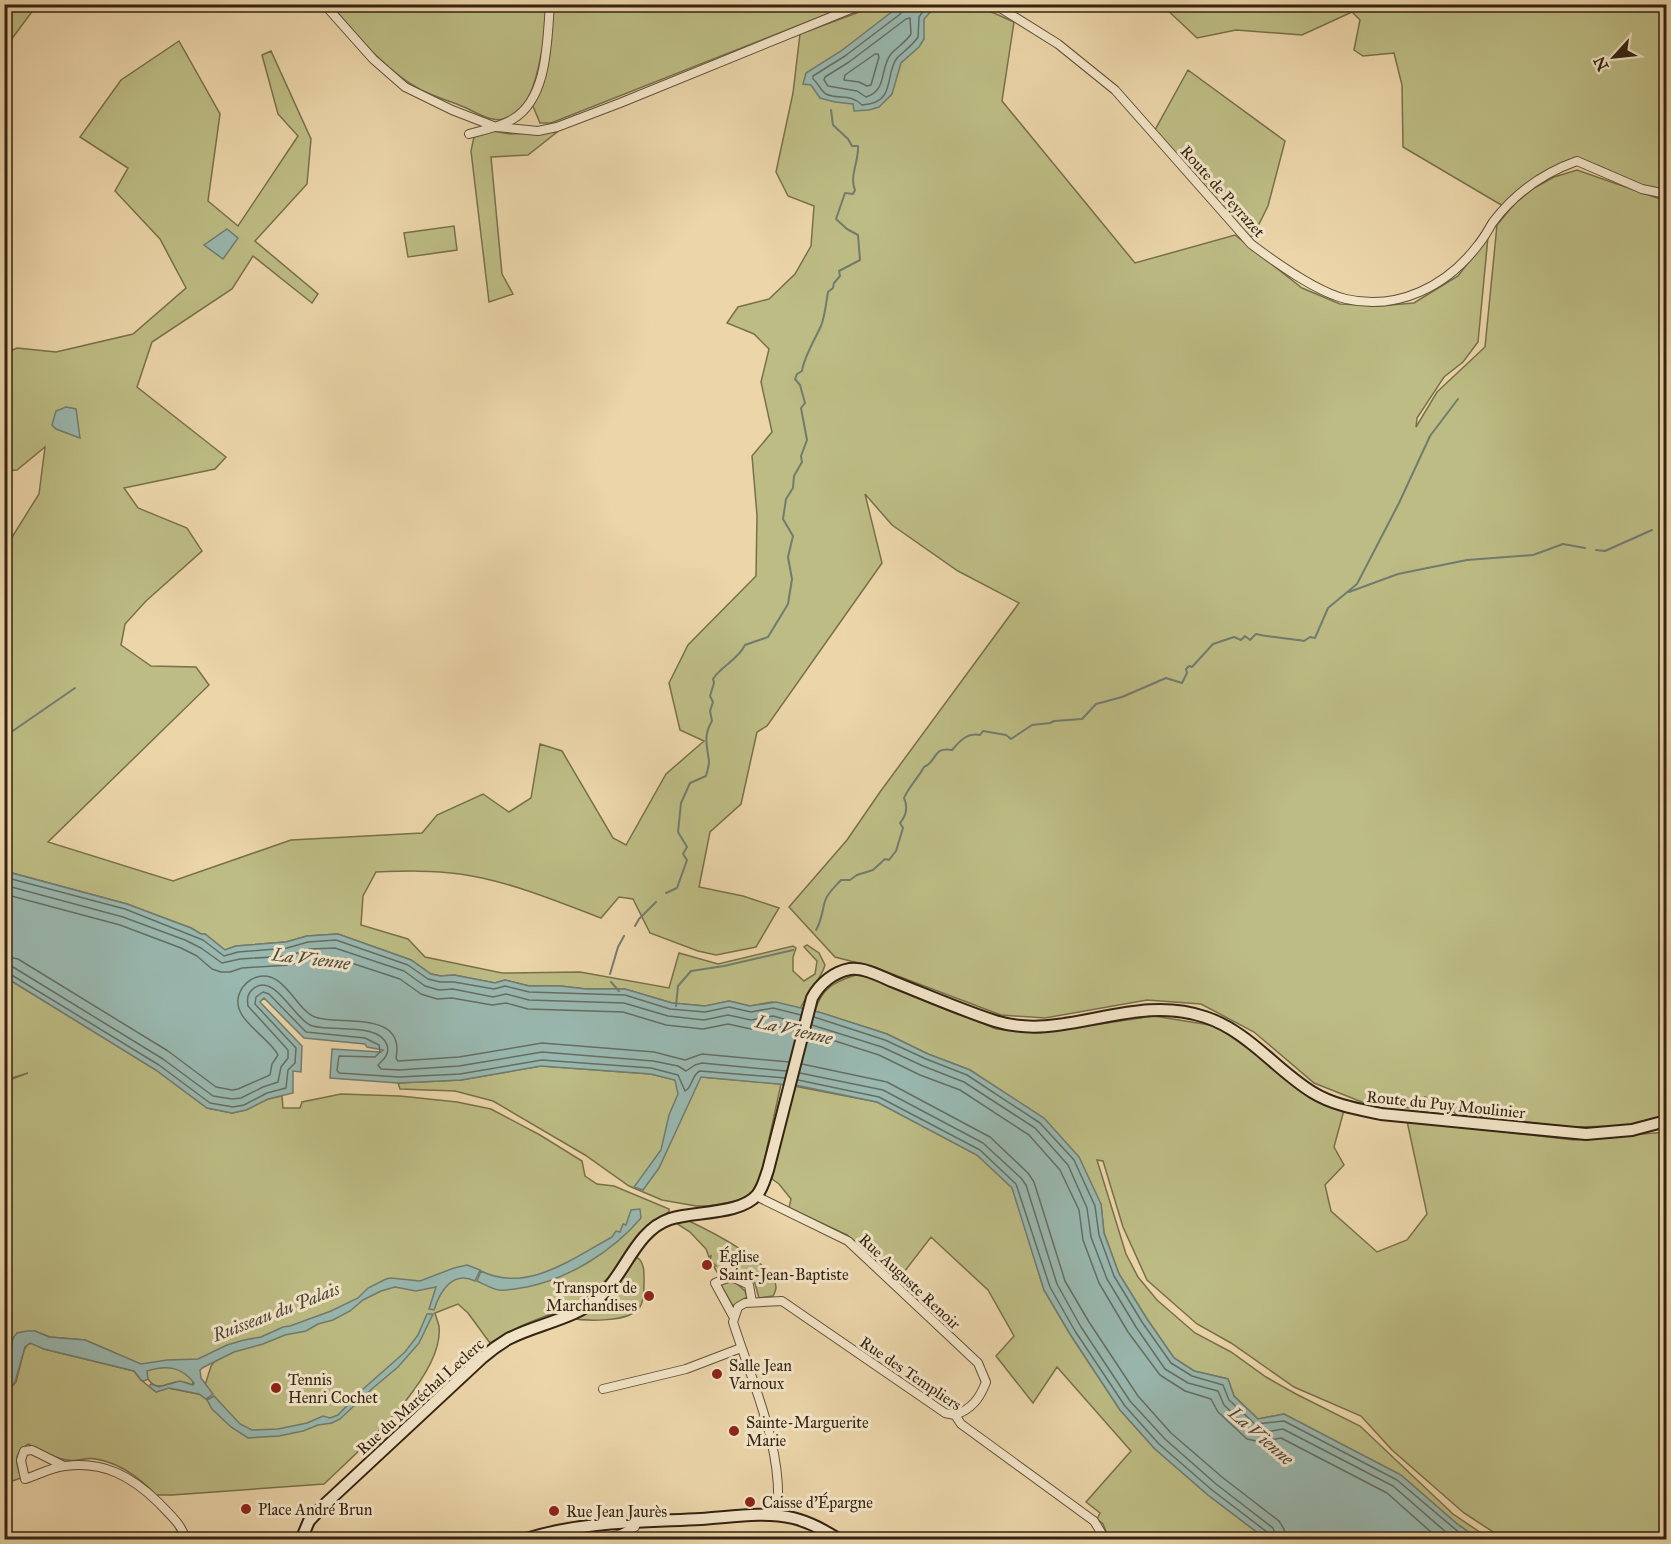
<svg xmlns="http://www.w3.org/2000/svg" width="1671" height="1544" font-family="'IM FELL Great Primer',serif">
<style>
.green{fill:#bdbc84;stroke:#78704b;stroke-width:1.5}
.water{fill:#99b8b0;stroke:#717c71;stroke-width:1.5}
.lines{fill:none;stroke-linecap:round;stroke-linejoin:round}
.shore{stroke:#666e61;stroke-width:1.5}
.stream{stroke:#717c71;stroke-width:2}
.street-casing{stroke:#625038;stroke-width:10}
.secondary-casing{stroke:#342312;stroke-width:14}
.street{stroke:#f2e4c7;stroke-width:8}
.secondary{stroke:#f2e4c7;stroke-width:10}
.poi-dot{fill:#8f2418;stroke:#f2e4c7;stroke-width:2}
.labels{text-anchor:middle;stroke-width:6;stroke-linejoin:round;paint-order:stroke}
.street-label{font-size:16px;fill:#342312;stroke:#f2e4c7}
.poi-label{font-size:16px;fill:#342312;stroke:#f2e4c7;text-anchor:start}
.water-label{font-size:18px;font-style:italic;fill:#4d483a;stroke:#f2e4c7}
</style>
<rect width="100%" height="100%" fill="#ebd5a9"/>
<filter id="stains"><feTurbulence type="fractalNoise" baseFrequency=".00333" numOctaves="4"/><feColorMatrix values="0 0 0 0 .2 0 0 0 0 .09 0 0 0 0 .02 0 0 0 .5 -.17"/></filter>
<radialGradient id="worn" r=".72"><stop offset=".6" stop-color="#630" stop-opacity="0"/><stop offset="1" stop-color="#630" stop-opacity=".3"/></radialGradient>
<path class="green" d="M5,4L37,5L5,48L4,5Z
M331,5H850L551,123H540L532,104L549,47L542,51C537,74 532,108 507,118C492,124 478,113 464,107C450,101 435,97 421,90C384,70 358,36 331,5Z
M878,5H976L1014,22L1002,101L1135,263L1235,235L1302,288L1340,304L1378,306L1414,303L1458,276L1488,237L1478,342L1463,362L1444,377L1417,418L1416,427L1437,392L1485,347L1497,225L1515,203L1534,188L1554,177L1577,170L1666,201V1116L1626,1126L1568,1127L1457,1114L1425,1097L1409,1108L1362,1102L1314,1083L1254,1032L1201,1004L1147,1000L1045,1018L1001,1015L874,967L835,957L789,907L847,840L880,792L1019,603L958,571L892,525L865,494L882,563L767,726L757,732L741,804L710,832L699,887L743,896L779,908L756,947L716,955L698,951L650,933L633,899L619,897L601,918C556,901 509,881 460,874C432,870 404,871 376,872L363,896L361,925L408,939L425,957L502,973L580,972L669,988L679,953L718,964L793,946L796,948L793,957V971L804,981L815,974L817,961L804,947L807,945L819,953L825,965C820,982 807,993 800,1009L772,1002L750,1006L729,1001L706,1006L672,1003L625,989H586L560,986H529L505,980L495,983L454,975L441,976L431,974L411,960L338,934L307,936L286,942L236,946L225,950L205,934H201L191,928L127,904L5,871L4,550L39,494L45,447L17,470L5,471V353L17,348L56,352L133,334L186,288L160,239L115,191L128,168L80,137L121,80L179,41L220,114L208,201L238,226L298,136L278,114L262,55L271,51L311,139L307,184L255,241L318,294L312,303L253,256L232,289L152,342L137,387L226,457L215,469L124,488L138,508L187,528L202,551L146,601L125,624L121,645L151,666L196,667L209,685L48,842L173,881L291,840L422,833L437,815L483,794L509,812L531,798L540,744L562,751L613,838L626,845L666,774L704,741L680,730L669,683L688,645L756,576L757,515L752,456L772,432L761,382L769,349L754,334L727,323L738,307L769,299L795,274L811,246L814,206L788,196L776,172L793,93L800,34Z
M1162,5H1666V191L1646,188L1597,165L1576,160L1552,168L1520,190L1503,206L1403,147L1402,85L1394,53L1363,56L1354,50L1360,20L1352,12L1302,35L1236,30L1197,38Z
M1188,70L1285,141L1268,206L1253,236L1249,237L1155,130Z
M493,131L510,134L557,132L528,155L491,157L502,274L513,294L489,302L471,151L474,137Z
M454,226L457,250L408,257L404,233Z
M856,975L875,978L996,1029L1039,1033L1154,1016L1216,1026L1267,1062L1344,1110L1334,1147L1344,1165L1325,1185L1331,1211L1377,1252L1407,1240L1427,1214L1407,1121L1574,1140L1666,1132V1539H1504L1464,1513L1392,1450L1361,1416L1294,1387L1231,1343L1197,1324L1147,1280L1123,1227L1103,1161L1097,1160L1126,1254L1138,1277L1157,1300L1195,1333L1231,1352L1266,1377L1296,1394L1360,1426L1453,1514L1490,1539H1478L1456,1523L1401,1475L1284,1414L1258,1419L1234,1396L1228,1379L1194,1371L1174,1358L1147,1319L1119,1274L1104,1233L1101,1204L1003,1092L970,1070L928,1054L887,1034L815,1011C822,988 834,982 856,975Z
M5,977L156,1070L207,1108L232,1113L246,1110L268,1099L282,1096L283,1108H300L302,1102L341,1094L400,1096L457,1102L491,1109L540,1135L582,1161L585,1176L597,1184L614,1186L669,1209V1212C631,1233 622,1271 590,1295C569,1310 542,1316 519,1327C509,1332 500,1338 490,1343L468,1313L458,1304L435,1313C436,1317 438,1322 439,1326C445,1377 358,1451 324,1484L172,1495H156C140,1478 119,1463 96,1459C86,1457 77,1462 67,1460C54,1458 40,1450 28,1444C12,1455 16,1462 21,1478L6,1483L4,1465L5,1395L16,1382L24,1350L28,1344L33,1343L44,1349L134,1371L141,1380L156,1392L168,1388L202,1395L211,1366L227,1346L203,1358L192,1385C190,1384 185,1382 182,1382C168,1380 158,1394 148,1379L115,1353L85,1340L50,1337L35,1331L13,1338L8,1370L5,1376L4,1082L28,1073L5,1080Z
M541,1066L651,1074L675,1080L701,1077L781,1084L761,1176L751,1194L736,1201L709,1206H696L662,1200L629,1186L585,1155L493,1101L455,1091L400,1089L398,1083L461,1080Z
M794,1086L877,1102L977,1155L1013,1188L1044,1290L1070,1334L1120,1410L1155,1449L1208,1495L1266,1539H1109L1103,1524L1097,1519L1100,1513L1086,1502L1131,1451L1057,1367L1033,1403L996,1356L1014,1336L988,1290L931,1237L898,1280L847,1235L789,1208L791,1199L779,1184L772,1179L780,1137Z
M689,1221C708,1230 777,1264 776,1288C776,1290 774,1294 773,1296L759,1298C757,1292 756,1284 753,1279C746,1268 728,1266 717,1272L714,1267L716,1266L710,1260L711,1256L709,1257L706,1249L690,1232L676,1223Z
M638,1258C645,1264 644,1274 644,1284C644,1291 644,1300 640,1307C630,1323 585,1321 569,1318L578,1314L633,1259Z
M727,1281H734L745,1291L747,1297L733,1306L721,1285Z"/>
<path class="water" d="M902,4L931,5L934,8L924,19V39L919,47L901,63L892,94L879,107L869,110L854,111L853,104L835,102L820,98L811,85L803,84L806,73L841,51Z
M227,229L238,238L223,259L204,245Z
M66,407L76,409L80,438L56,429L52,425L56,411Z
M4,871L127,904L191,928L201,934H205L225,950L236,946L286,942L307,936L338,934L411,960L431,974L441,976L454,975L495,983L505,980L529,986H560L586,989H625L672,1003L705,1006L729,1001L750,1006L776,1002L822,1013L887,1034L928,1054L970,1070L1044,1118L1079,1157L1101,1204L1104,1233L1119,1274L1147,1319L1174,1358L1194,1371L1228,1379L1234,1396L1258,1419L1284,1414L1401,1475L1456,1523L1478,1539H1266L1208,1495L1155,1449L1120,1410L1070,1334L1044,1290L1012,1188L977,1155L877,1102L800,1086L701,1077L659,1168L643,1190L634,1187L661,1150L669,1115L678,1094L675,1080L651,1074L541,1066L461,1080L398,1083L330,1078L332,1049L381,1052L383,1050L367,1047L365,1044L304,1038L264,998L260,1002L302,1046L301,1072L293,1071V1093L268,1099L246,1110L232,1113L207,1108L156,1070L5,977Z
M640,1209L641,1218C613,1251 570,1278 527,1287C518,1288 508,1291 499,1290C492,1289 484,1284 477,1281L481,1271C527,1294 573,1258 612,1237L616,1231L620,1232L623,1224L626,1225L631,1210Z
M467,1265L480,1270L475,1281C453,1270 440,1291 434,1310L429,1309L436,1287L416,1291L395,1287L381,1291L363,1300L350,1311L333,1320L318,1324L306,1331L285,1335L263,1344L234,1352L204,1367L200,1370L201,1378L213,1394L206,1399L199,1394L169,1388L156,1392L149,1386L151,1384L159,1387L180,1381L193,1385L194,1383C181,1366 166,1365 147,1371L148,1379L144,1381L141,1380L134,1371L44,1349L30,1343L25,1347L15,1382L5,1395V1376L8,1370L13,1338L17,1333L27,1331H35L49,1337L85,1340L141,1364L167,1360L198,1359L227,1345L244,1340L261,1337L283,1327L290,1326L331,1311L358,1298L368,1288L386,1279L391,1278L420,1281L454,1268Z
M427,1314H433L419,1343L398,1367L373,1388L340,1419L332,1423L318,1425L303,1431L279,1436L248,1438L231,1427L212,1409L207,1400L214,1396L240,1424L252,1430L278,1429L307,1423L323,1416L330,1418L338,1415L362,1390L405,1352L418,1335Z"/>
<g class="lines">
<path class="shore" d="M905,4L904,10L899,15L845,56L813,76V79C818,83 821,91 826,94C839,100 850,93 862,105C897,103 884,75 897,58C904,51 912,46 918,37L919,17L928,4
M910,18L911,34C906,42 897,47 891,54C879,69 888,90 866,97L857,91L828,86L824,80L825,77L849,62L906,19Z
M875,54H878L879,57L871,85L867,86L859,82L844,80L845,75Z
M4,877L125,909L203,940L224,956L238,952L287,948L308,942L336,940L408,965L428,979L440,982H454L494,989L505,986L529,992L625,995L670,1009L705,1012L729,1007L751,1012L773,1008L801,1015
M4,885L123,917L185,940L201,948L222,963L240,959L288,956L310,949L335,948L404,971L425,986L439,990L453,989L493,997L506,994L529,1000L624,1003L668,1016L704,1020L728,1015L751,1020L773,1016L799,1023
M4,894L120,925L181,948L197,956L212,969L221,972H230L242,968L289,965L311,958L333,957L400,979L421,994L437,999L452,998L492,1005L506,1003L528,1009L623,1012L666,1025L703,1029L728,1024L751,1029L773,1025L797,1031
M4,956L18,959L168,1051L216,1087L232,1090L238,1089L270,1075L272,1064L278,1055C268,1035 228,1018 240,992C243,985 250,979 257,977C284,969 296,1010 315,1017C338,1026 406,1009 396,1058L398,1061L459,1057L542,1043L654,1052L685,1060L702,1054L789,1062
M4,965L13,967L163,1059L213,1096L232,1099L241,1098L263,1087L278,1082L281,1067L288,1058V1050L248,1006C247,999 247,994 253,989C273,971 294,1018 310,1025C327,1033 379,1021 387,1045C390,1054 384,1059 378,1065L381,1069L399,1070L459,1066L542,1052L653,1061L678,1066L686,1071L695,1065L702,1063L786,1071
M4,972L10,974L159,1065L210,1103L233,1107L244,1105L267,1093L286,1088L288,1070L295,1063L296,1048L255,1004L256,997L263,992L269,994L306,1032L365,1038L379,1045L380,1052L375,1057L339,1056L337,1070L339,1073L399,1077L460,1074L542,1060L651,1068L678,1075L685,1091C693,1087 691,1075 700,1071L785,1078
M814,1017L885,1040L926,1059L967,1075L1040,1123L1074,1160L1095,1206L1099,1235L1114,1276L1142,1322L1171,1363L1192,1376L1223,1385L1229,1400L1255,1424L1284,1421L1397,1480L1468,1540
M812,1025L882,1047L923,1066L964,1082L1035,1128L1068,1165L1087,1208L1091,1237L1107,1279L1136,1327L1165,1369L1188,1383L1218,1391L1224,1405L1251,1431L1259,1433L1283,1429L1393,1486L1455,1540
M810,1033L879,1055L920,1075L960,1090L1029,1135L1060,1170L1079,1210L1083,1240L1099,1283L1128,1332L1160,1375L1185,1391L1211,1399L1218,1412L1247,1439L1260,1442L1281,1438L1387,1493L1440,1540
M802,1064L887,1082L990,1137L1028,1173L1034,1182L1065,1281L1089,1322L1138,1396L1171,1433L1222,1477L1279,1521L1284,1529L1286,1540
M800,1073L883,1090L983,1143L1021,1178L1026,1185L1057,1284L1081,1327L1130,1401L1165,1439L1216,1484L1273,1528L1277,1540
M798,1080L879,1097L980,1150L1016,1184L1050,1287L1075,1331L1125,1406L1159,1444L1212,1490L1267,1532L1269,1540"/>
<path class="stream" d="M1596,550L1605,551L1652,530
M1349,592L1398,574L1467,560L1533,555L1563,544L1585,548
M4,737L75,688
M666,893L677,888L687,860L683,854L687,847L678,832L681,803L690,783L706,776C707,772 709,766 709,761C707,745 703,736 712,721L710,711L713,702L710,696L714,683L713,679C722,665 737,661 745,645L768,637L788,604L792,579L788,557L793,536L783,519L786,499L793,488L794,476L802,462L801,456L807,440L801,408L805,403L800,385L795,379L797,374L802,371C804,357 815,339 821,326C825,316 826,303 828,292L833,288L834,283L840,276L839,271L860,260L858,235L847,229L836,219L845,193L853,194L855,190C849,177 859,161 858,146H852L848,139L833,125L831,110
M635,926L639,919L656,902
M816,930C822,920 822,911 825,901C828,892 835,887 841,880H850L857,875L873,870L885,859L889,860L896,851L903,828L900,823C906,816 908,807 904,798C908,788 918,778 924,767C937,762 933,746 952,750C960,741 967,732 980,735L983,731L1006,735L1011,739L1032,725L1050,723L1054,721L1082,719L1096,704L1122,697L1166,678L1182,683L1187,673L1186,669L1189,666L1192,667L1213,644L1234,637L1241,640L1245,636L1250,640L1256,634C1273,638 1288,638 1304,641L1310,637L1315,638L1328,608L1357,584L1399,503L1430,436L1458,399
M610,974L618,947L624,936
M611,982L619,991
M676,1006L678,986L691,971L724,966L793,950"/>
<defs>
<path id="street" d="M324,4L373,59L405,87L452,110L496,127L538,131L557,127L620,103L863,4
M994,4L1058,44L1115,90L1251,244C1275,262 1316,292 1346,299C1398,311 1447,286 1478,245C1484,238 1488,230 1493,222C1515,193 1543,173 1577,161L1642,189L1666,194
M469,134C484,130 500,127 513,119C548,98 547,41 550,4
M756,1196L848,1241L978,1363L986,1382C980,1398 972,1409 955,1415
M733,1316L715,1283C731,1275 734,1277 749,1285L752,1302
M603,1389L686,1369L741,1348
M64,1466L32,1450L24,1451L21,1460L25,1479C38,1475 52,1467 65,1466C104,1461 131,1476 159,1503C169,1514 182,1524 186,1540
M777,1516C785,1452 752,1382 733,1322L738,1307L745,1303L782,1301L945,1413L955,1415L961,1424L1094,1521L1102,1534L1103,1540
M601,1540L621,1534L635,1527L636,1522"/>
<path id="secondary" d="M301,1540L309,1521L323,1506L482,1358C490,1351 498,1345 508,1339C537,1324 575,1319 600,1297C625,1274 636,1230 670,1219C693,1211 740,1215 757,1195C763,1188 765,1178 768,1170L812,998C820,983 834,972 850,969C864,967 882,977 894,982C927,995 961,1010 995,1021C1064,1043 1132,992 1205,1017C1248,1031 1275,1069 1312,1092C1333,1105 1357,1109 1381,1114L1586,1134L1632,1130L1666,1121
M523,1540C581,1521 641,1522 701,1519C731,1517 764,1511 793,1518C810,1522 825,1531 840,1540"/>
</defs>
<use href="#street" class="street-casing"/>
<use href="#secondary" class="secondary-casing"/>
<use href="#street" class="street"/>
<use href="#secondary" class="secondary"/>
</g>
<g class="poi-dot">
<circle cx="707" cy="1265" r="6"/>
<circle cx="649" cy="1296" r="6"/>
<circle cx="717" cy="1374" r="6"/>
<circle cx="276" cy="1388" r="6"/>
<circle cx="734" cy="1431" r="6"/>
<circle cx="750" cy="1502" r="6"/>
<circle cx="246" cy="1509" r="6"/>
<circle cx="554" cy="1511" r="6"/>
</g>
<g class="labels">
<g class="street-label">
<text transform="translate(1223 191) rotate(48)" y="6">Route de Peyrazet</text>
<text transform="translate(1446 1104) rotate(6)" y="6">Route du Puy Moulinier</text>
<text transform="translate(910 1281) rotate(43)" y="6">Rue Auguste Renoir</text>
<text transform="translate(911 1373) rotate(34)" y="6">Rue des Templiers</text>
<text transform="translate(420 1396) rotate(-42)" y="6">Rue du Maréchal Leclerc</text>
</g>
<g class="poi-label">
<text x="719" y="1262">Église<tspan x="719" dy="18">Saint-Jean-Baptiste</tspan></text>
<text x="637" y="1293" text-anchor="end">Transport de<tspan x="637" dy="18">Marchandises</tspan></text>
<text x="729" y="1371">Salle Jean<tspan x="729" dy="18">Varnoux</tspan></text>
<text x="288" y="1385">Tennis<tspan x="288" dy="18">Henri Cochet</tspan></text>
<text x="746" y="1428">Sainte-Marguerite<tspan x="746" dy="18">Marie</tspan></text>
<text x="762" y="1508">Caisse d'Épargne</text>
<text x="258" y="1515">Place André Brun</text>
<text x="566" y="1517">Rue Jean Jaurès</text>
</g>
<g class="water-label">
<text transform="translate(311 959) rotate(7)" y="6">La Vienne</text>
<text transform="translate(794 1030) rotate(13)" y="6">La Vienne</text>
<text transform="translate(276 1312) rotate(-21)" y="6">Ruisseau du Palais</text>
<text transform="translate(1261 1436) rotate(41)" y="6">La Vienne</text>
</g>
</g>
<rect width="1671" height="1544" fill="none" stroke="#ebd5a9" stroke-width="24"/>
<rect x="6" y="6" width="1659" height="1532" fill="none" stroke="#342312" stroke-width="3"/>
<rect x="12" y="12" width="1647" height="1520" fill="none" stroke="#342312" stroke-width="1.5"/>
<g transform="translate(1614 57) rotate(243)" stroke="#f2e4c7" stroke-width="4.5" paint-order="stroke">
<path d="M0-4.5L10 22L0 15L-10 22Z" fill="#342312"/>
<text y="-9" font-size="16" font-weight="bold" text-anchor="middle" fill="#342312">N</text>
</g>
<rect width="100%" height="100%" filter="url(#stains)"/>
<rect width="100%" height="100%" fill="url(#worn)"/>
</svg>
